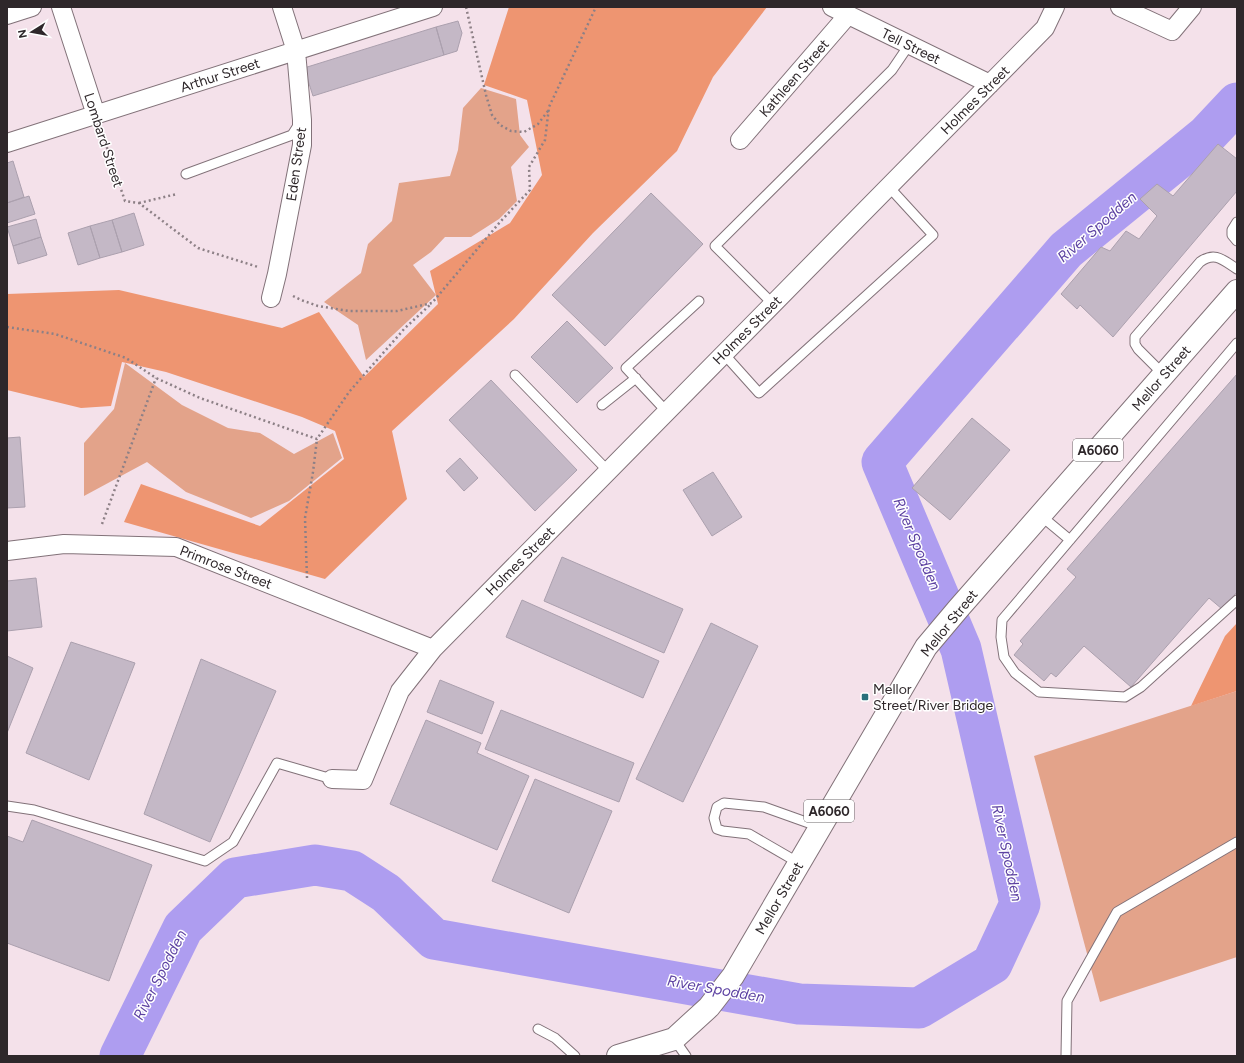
<svg xmlns="http://www.w3.org/2000/svg" width="1244" height="1063" font-family="Figtree,sans-serif">
<style>
.green{fill:#e3a38a}
.forest{fill:#ee9571}
.lines{fill:none;stroke-linecap:round;stroke-linejoin:round}
.river{stroke:#ae9df0;stroke-width:41}
.building{fill:#c4b8c6;stroke:#aba0ae}
.lane-casing{stroke:#827279;stroke-width:11}
.street-casing{stroke:#827279;stroke-width:20}
.primary-casing{stroke:#827279;stroke-width:24}
.path{stroke:#8d8086;stroke-width:2.5;stroke-dasharray:2 3;stroke-linecap:butt}
.lane{stroke:#fff;stroke-width:9}
.street{stroke:#fff;stroke-width:18}
.primary{stroke:#fff;stroke-width:22}
.poi-dot{fill:#29717c;stroke:#fff;stroke-width:1.5}
.labels{text-anchor:middle;stroke-width:3;stroke-linejoin:round;paint-order:stroke}
.shield{fill:#fff;stroke:#6d686a;stroke-width:1}
.shield-label{font-size:13px;font-weight:bold;fill:#2e272a}
.street-label{font-size:14px;fill:#2e272a;stroke:#fff}
.poi-label{font-size:14px;fill:#2e272a;stroke:#fff;text-anchor:start}
.water-label{font-size:15px;font-style:italic;fill:#5d42a2;stroke:#fff}
</style>
<rect width="100%" height="100%" fill="#f4e1ea"/>
<path class="green" d="M481,88L516,99L520,135L529,147L511,167L517,201L499,219L471,237H445L431,252L413,265L436,295L366,360L358,325L324,302L361,273L368,244L392,221L399,183L450,176L458,150L463,108Z
M125,363L182,405L228,428L260,433L294,454L333,433L342,458L289,501L251,518L186,492L147,462L84,496V443L114,409Z
M1237,691V957L1100,1002L1034,756Z"/>
<path class="forest" d="M509,7H767L713,77L677,151L593,233L514,319L392,431L407,499L325,579L124,522L141,484L260,526L344,459L335,431L302,417L166,372L122,362L111,406L81,408L7,390V294L119,290L282,328L319,312L364,377L438,304L430,271L510,223L542,175L527,100L484,85Z
M1237,623V691L1191,706L1225,636Z"/>
<g class="lines">
<path class="river" d="M120,1056L183,928L235,878L315,865L352,871L386,893L434,939L799,1004L919,1008L992,964L1020,904L961,649L882,462L1066,250L1206,136L1237,103"/>
</g>
<path class="building" d="M458,21L462,33L457,51L444,55L436,27Z
M436,27L444,55L313,96L304,68Z
M1218,144L1237,159V191L1113,337L1080,305L1077,309L1061,294L1101,247L1110,251L1126,231L1139,239L1157,216L1140,199L1157,184L1173,196Z
M13,161L24,197L7,203V163Z
M651,193L703,244L605,346L552,295Z
M29,196L35,214L7,223V203Z
M134,213L144,245L122,252L112,220Z
M36,219L41,237L13,246L7,227Z
M112,220L122,252L100,258L90,226Z
M90,226L100,258L78,265L68,233Z
M41,237L47,255L18,264L13,246Z
M567,321L613,368L577,403L531,357Z
M1237,374V592L1222,609L1209,598L1131,687L1084,646L1056,677L1051,673L1044,681L1014,655L1023,644L1020,641L1076,577L1067,569Z
M491,380L577,470L535,511L449,420Z
M972,418L1010,450L950,520L912,488Z
M20,437L25,507L7,508V438Z
M460,458L478,478L464,491L446,471Z
M713,472L742,517L712,536L683,490Z
M562,557L683,609L664,653L544,601Z
M36,578L42,627L7,631V581Z
M522,600L659,661L643,698L506,637Z
M711,623L758,646L683,802L636,779Z
M71,642L135,663L89,780L26,753Z
M7,656L33,668L7,733Z
M201,659L276,691L210,842L144,814Z
M440,680L494,702L482,734L427,712Z
M501,710L634,763L619,802L485,749Z
M426,720L481,743L477,753L529,776L497,850L390,804Z
M535,779L612,811L569,913L492,881Z
M32,820L152,865L109,981L7,943V836L23,842Z"/>
<g class="lines">
<defs>
<path id="lane" d="M186,174L292,135L299,124
M1237,222L1232,230V235L1237,241
M773,304L715,246L892,70L909,45
M1237,343L1002,620L1001,637L1004,657L1015,673L1039,692L1125,697L1141,687L1237,600
M724,354L759,393L933,235L889,187
M515,375L608,471
M1164,375L1138,349L1135,344V337L1200,262C1215,251 1223,260 1237,269
M602,405L636,378
M667,412L626,368L699,301
M1040,515L1070,540
M7,806L34,810L205,861L233,842L277,763L332,779
M799,863L749,834L723,831L717,829L714,818L717,807L724,803L764,807L820,827
M538,1029L555,1038L575,1056
M674,1039L686,1056
M1066,1056L1067,1001L1117,912L1237,842"/>
<path id="street" d="M61,7L96,115
M832,7L990,84
M1120,7L1172,31L1192,7
M7,15L32,7
M740,140L848,15
M7,143L433,7
M271,298L277,274L302,145V120L296,51L282,7
M7,551L64,544L176,547L433,649
M332,779L363,780L400,691L433,649L1045,28L1055,7"/>
<path id="primary" d="M618,1056L674,1039L709,1007L733,976L926,647L958,609L1237,291"/>
</defs>
<use href="#lane" class="lane-casing"/>
<use href="#street" class="street-casing"/>
<use href="#primary" class="primary-casing"/>
<path class="path" d="M466,7L486,95L492,115L500,125L511,131L524,132L538,124L548,111
M102,133L125,201L139,203L198,248L258,267
M139,203L177,194
M293,296L301,300L318,306L349,311H397L432,303L500,222L530,190L529,167L545,140L549,107L596,7
M7,327L55,334L126,358L156,378L200,398L317,439L349,392L405,328L431,304
M102,524L156,378
M307,578L305,518L313,472L317,439"/>
<use href="#lane" class="lane"/>
<use href="#street" class="street"/>
<use href="#primary" class="primary"/>
</g>
<rect class="poi-dot" x="861" y="693" width="8" height="8" rx="2"/>
<g class="labels">
<g class="shield">
<rect x="1073" y="439" width="50" height="22" rx="3"/>
<rect x="804" y="800" width="50" height="22" rx="3"/>
</g>
<g class="shield-label">
<text x="1098" y="455">A6060</text>
<text x="829" y="816">A6060</text>
</g>
<g class="street-label">
<text transform="translate(911 46) rotate(26)" y="5">Tell Street</text>
<text transform="translate(220 75) rotate(-18)" y="5">Arthur Street</text>
<text transform="translate(794 78) rotate(-49)" y="5">Kathleen Street</text>
<text transform="translate(975 100) rotate(-45)" y="5">Holmes Street</text>
<text transform="translate(104 140) rotate(72)" y="5">Lombard Street</text>
<text transform="translate(296 164) rotate(-82)" y="5">Eden Street</text>
<text transform="translate(747 330) rotate(-45)" y="5">Holmes Street</text>
<text transform="translate(1161 378) rotate(-49)" y="5">Mellor Street</text>
<text transform="translate(520 561) rotate(-45)" y="5">Holmes Street</text>
<text transform="translate(226 567) rotate(21)" y="5">Primrose Street</text>
<text transform="translate(949 623) rotate(-51)" y="5">Mellor Street</text>
<text transform="translate(779 898) rotate(-60)" y="5">Mellor Street</text>
</g>
<g class="poi-label">
<text x="873" y="694">Mellor<tspan x="873" dy="16">Street/River Bridge</tspan></text>
</g>
<g class="water-label">
<text transform="translate(1097 227) rotate(-41)" y="5">River Spodden</text>
<text transform="translate(917 544) rotate(67)" y="5">River Spodden</text>
<text transform="translate(1007 853) rotate(78)" y="5">River Spodden</text>
<text transform="translate(160 975) rotate(-63)" y="5">River Spodden</text>
<text transform="translate(716 989) rotate(10)" y="5">River Spodden</text>
</g>
</g>
<rect width="1244" height="1063" fill="none" stroke="#2e272a" stroke-width="16"/>
<g transform="translate(32 32) rotate(259)" stroke="#ffffff" stroke-width="3" paint-order="stroke">
<path d="M0-3L7 15L0 10L-7 15Z" fill="#2e272a"/>
<text y="-6" font-size="11" font-weight="bold" text-anchor="middle" fill="#2e272a">N</text>
</g>
</svg>
